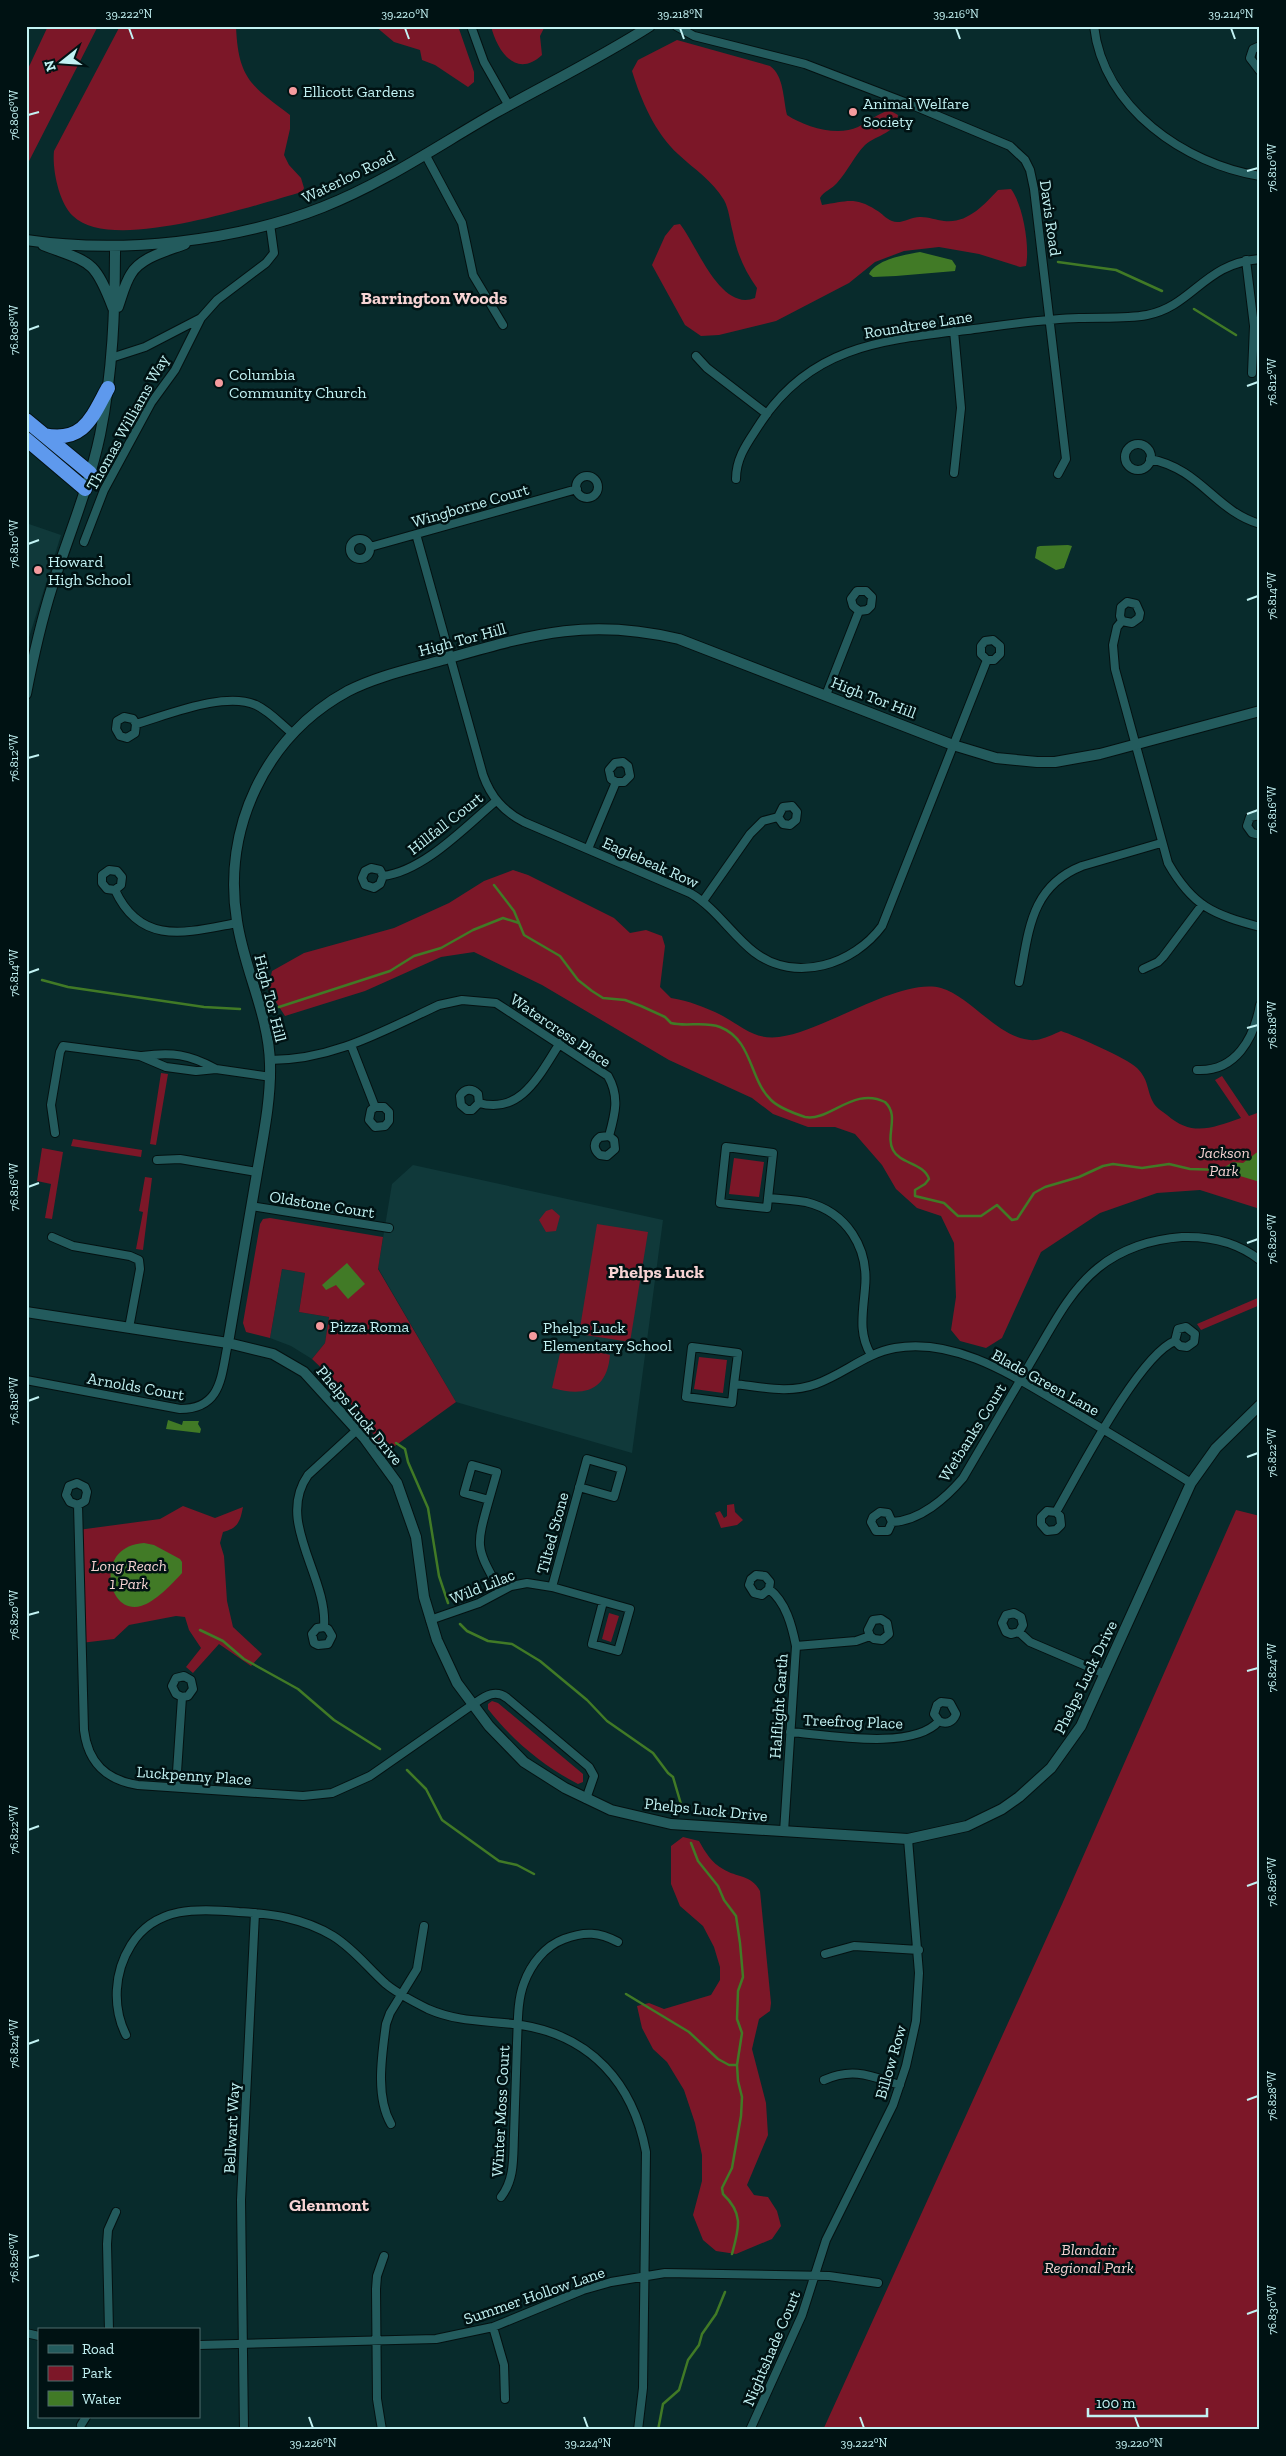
<svg xmlns="http://www.w3.org/2000/svg" width="1286" height="2456" font-family="'Zilla Slab',serif">
<style>
.built{fill:#10393a}
.green{fill:#7c1728}
.water{fill:#417a26}
.lines{fill:none;stroke-linecap:round;stroke-linejoin:round}
.stream{stroke:#417a26;stroke-width:2.5}
.street-casing{stroke:#041111;stroke-width:10}
.secondary-casing{stroke:#041111;stroke-width:12}
.highway-casing{stroke:#041111;stroke-width:16}
.street{stroke:#235b5d;stroke-width:8}
.secondary{stroke:#235b5d;stroke-width:10}
.highway{stroke:#5e99ed;stroke-width:14}
.ticks{fill:none;stroke:#c2f2f3;stroke-width:2}
.poi-dot{fill:#f59b9e;stroke:#001213;stroke-width:2}
.labels{text-anchor:middle;stroke-width:5;stroke-linejoin:round;paint-order:stroke}
.poi-label{font-size:16px;fill:#c2f2f3;stroke:#001213;text-anchor:start}
.street-label{font-size:16px;fill:#c2f2f3;stroke:#001213}
.park-label{font-size:16px;font-style:italic;fill:#f4d2d2;stroke:#001213}
.neighbourhood-label{font-size:18px;font-weight:bold;fill:#f7d4d4;stroke:#001213}
.neatline{fill:none;stroke:#c2f2f3;stroke-width:2}
.ticks-label{font-size:12px;text-anchor:middle;fill:#c2f2f3}
</style>
<rect width="100%" height="100%" fill="#082b2c"/>
<path class="built" d="M26,523L61,535L26,647Z
M413,1165L663,1220L632,1453L456,1402L378,1268L392,1184Z
M282,1269L305,1273L299,1312L329,1317L325,1343L312,1359L291,1346L270,1338Z"/>
<path class="green" d="M48,26H98L26,167V73Z
M120,26H236C238,78 251,86 290,115V129L284,155L289,165L301,178L304,188L302,192C255,205 111,254 73,216C59,203 52,169 54,151Z
M375,26H458L474,72V82L468,87L435,65L422,60L420,50L394,42Z
M491,26H545L540,36L542,55C516,79 497,51 491,26Z
M677,40L770,66C784,76 783,98 787,115C805,127 837,137 858,127C869,121 878,114 889,110L898,115C896,134 878,134 865,145C854,156 848,171 837,183C832,189 824,191 820,198L822,205C846,202 854,196 876,210C882,213 886,219 892,221C901,225 912,216 921,217C929,217 936,220 944,221C967,224 984,205 998,190L1011,189C1023,205 1030,246 1026,266L1020,267L979,254L939,247L904,251L875,262L849,283L776,321L719,335L701,336L685,325L652,265L665,236L674,225L680,224C697,245 720,312 755,298L757,288C745,271 737,254 733,233C730,222 729,209 724,200C712,180 695,170 678,154C655,133 641,100 632,71L638,60Z
M513,870L528,875L614,918L630,933L646,930L662,936L665,946L660,987L671,998C689,1001 705,1007 721,1015C742,1026 753,1040 779,1037C826,1031 899,977 941,988C972,997 1002,1043 1036,1040C1044,1039 1054,1034 1061,1031C1076,1036 1127,1058 1137,1068C1149,1080 1146,1088 1153,1102C1155,1107 1162,1111 1167,1115C1192,1137 1212,1128 1241,1118L1215,1080L1222,1076L1249,1116L1260,1112V1209L1200,1190L1157,1193L1100,1213L1041,1252L1002,1338L986,1348L960,1341L951,1330L956,1297L954,1243L941,1216L917,1208L896,1189L882,1165L855,1134L835,1127H808L773,1114L752,1098L669,1060L542,985L474,952L441,957L365,991L285,1016L268,990L272,971L304,953L394,928L449,903L484,881Z
M161,1073L168,1074L156,1145L150,1144Z
M73,1139L142,1150L141,1157L71,1146Z
M42,1148L63,1152L52,1219L45,1218L51,1184L37,1181Z
M734,1158L764,1162L759,1197L729,1194Z
M145,1177L152,1178L143,1250L136,1249L143,1212L139,1211Z
M552,1209L560,1216L556,1231L546,1232L539,1220L546,1211Z
M270,1218L383,1237L378,1269L456,1402L388,1451L362,1421L337,1383L312,1359L325,1343L329,1317L299,1312L305,1273L282,1269L270,1338L246,1332L243,1323L260,1224L263,1219Z
M597,1224L648,1232L630,1342L579,1334Z
M1260,1297V1305L1201,1330L1197,1324Z
M569,1343L610,1355C607,1391 584,1397 552,1388L561,1349Z
M699,1357L727,1360L723,1393L694,1389Z
M734,1504L735,1512L743,1520L737,1525L721,1528L715,1513L720,1511L724,1518L727,1516V1505Z
M183,1506L215,1518L243,1507C240,1522 238,1528 223,1532L220,1543L224,1556L227,1601L233,1627L262,1654L251,1666L219,1644L193,1673L186,1667L201,1648L189,1630L185,1617L176,1616L129,1625L114,1639L81,1643L78,1530L160,1519Z
M1236,1510L1260,1516V2430H823L1063,1902Z
M609,1613L619,1616L611,1642L602,1639Z
M492,1701L498,1703L583,1774V1782L578,1784C543,1766 512,1740 488,1709V1704Z
M683,1837L699,1841C705,1852 712,1863 723,1869C737,1878 751,1874 760,1891L771,2003L770,2011L759,2019L752,2049L766,2103L768,2135L747,2185L754,2195L768,2197L777,2211L781,2226L772,2239L736,2254L716,2251L703,2240L693,2215L702,2181V2155L695,2123L684,2090L667,2062L653,2049L642,2028L637,2006L649,2003L664,2009L711,1995L720,1980V1967L714,1947L703,1926L680,1906L671,1884V1846Z"/>
<path class="water" d="M920,252L952,260L956,266L955,271L896,276L873,277L869,274C877,259 904,255 920,252Z
M1068,545L1072,546L1064,568L1056,570L1035,558L1037,547L1040,546Z
M1260,1150V1182L1220,1170L1233,1162L1243,1163Z
M347,1263L365,1284L348,1299L336,1285L326,1290L322,1285Z
M168,1420L182,1425L183,1421H199L198,1424L201,1429L200,1433L166,1429Z
M144,1543L154,1545L180,1559L182,1562V1573C172,1584 155,1602 141,1606C107,1616 93,1546 144,1543Z"/>
<g class="lines">
<path class="stream" d="M1058,262L1116,270L1162,291
M1194,309L1236,335
M494,885L514,911L524,935L560,956L578,980L592,991L603,998L625,1000L641,1006L665,1017L671,1023C686,1027 705,1021 720,1027C753,1040 749,1079 771,1100C778,1107 796,1114 805,1117C829,1122 854,1086 885,1102C900,1116 885,1135 893,1150C900,1164 924,1163 929,1179L925,1184L915,1190V1196L944,1203L958,1216H981L997,1205L1012,1220L1017,1219L1034,1193L1045,1187L1079,1177L1103,1166L1113,1164L1142,1168L1169,1164L1190,1169L1222,1170
M42,980L68,987L204,1007L240,1009
M279,1007L390,971L414,956L441,948L473,930L503,918L519,923
M396,1443L405,1449L408,1462L428,1508L439,1576L448,1603
M460,1624L467,1631L488,1641L512,1644L540,1661L587,1700L607,1721L653,1753L668,1773L673,1777L683,1811
M200,1630L223,1641L244,1659L298,1689L334,1720L380,1749
M407,1770L426,1789L442,1820L499,1861L517,1865L534,1874
M691,1843L698,1861L718,1886L724,1900L736,1916L740,1943L743,1977L738,1991L737,2019L742,2033L737,2065L738,2081L742,2097L741,2116L732,2168L722,2188L723,2194C744,2214 739,2228 732,2254
M626,1994L689,2032L718,2059L729,2065H737
M658,2430L663,2404L679,2390L688,2360L699,2345L702,2334L716,2314L725,2292"/>
<defs>
<path id="street" d="M471,26L484,62L509,106
M676,26L694,36L805,64L912,105L1010,146L1025,160L1030,170L1034,189L1066,459L1058,474
M1094,26C1103,108 1185,164 1260,176
M1260,46L1253,49L1250,58L1260,71
M425,154L462,223L473,275L503,325
M1246,260L1254,326L1252,373
M954,331L961,408L954,473
M696,356L707,368L767,414
M111,358L145,347L201,318L217,300L266,263L274,253L270,224
M1125 457a13 13 0 1 1 26 0a13 13 0 1 1-26 0Z
M1150,459C1201,469 1215,511 1260,524
M576 487a11 11 0 1 1 22 0a11 11 0 1 1-22 0Z
M736,479C736,456 749,441 761,422C812,345 884,340 967,330C1004,325 1042,319 1079,318C1102,317 1125,319 1147,315C1193,306 1204,263 1260,259
M416,534L483,775C491,797 503,811 524,822L690,893C716,908 731,934 754,952C796,984 854,964 882,926L987,660L981,654V646L985,641L993,640L1000,646V654L994,660H987
M350 549a10 10 0 1 1 20 0a10 10 0 1 1-20 0Z
M84,542L104,490L151,403L175,370L201,318
M370,547L577,489
M1122,621L1132,623L1139,618L1140,613L1136,604L1127,602L1121,607L1120,616L1122,621L1117,627L1113,645L1115,669L1168,863C1193,907 1213,914 1260,927
M826,695L859,611L853,606L851,599L857,591H866L872,597L871,606L867,610L859,611
M136,724L135,733L127,738L120,736L116,729L117,721L124,717L133,719L136,724C168,715 225,691 256,705C269,711 281,724 292,733
M1260,815L1250,817L1247,826L1252,833L1260,835
M588,849L616,782H624L630,776L628,766L623,762L615,763L609,770L611,779L616,782
M383,876L380,870L371,868L365,871L362,878L365,885L374,888L380,884L383,876C424,871 465,827 496,801
M115,890L107,889L102,883V875L109,870L117,871L122,877L121,885L115,890C141,947 188,932 237,923
M703,901L750,834L763,821L778,817L783,807L792,806L797,812L796,820L790,825L783,824L778,817
M1143,969L1158,962L1163,957L1202,905
M1019,982C1029,933 1029,887 1082,866L1161,843
M351,1045L375,1107L371,1110L369,1120L375,1127L385,1126L389,1121V1112L384,1107H375
M142,1056C172,1052 189,1054 216,1069
M270,1060C333,1060 383,1031 439,1005L462,1000L496,1003L608,1076C620,1097 615,1114 609,1136L600,1137C593,1142 593,1149 600,1155L607,1156L615,1149L614,1140L609,1136
M1197,1070C1236,1072 1254,1038 1260,1005
M479,1103L472,1110H467L461,1105L460,1096C465,1088 472,1088 478,1094L479,1103C522,1115 540,1073 560,1043
M55,1133L51,1105L60,1052L63,1046L140,1056L166,1067L196,1071L216,1069L271,1077
M157,1160L180,1159L257,1172
M768,1198L773,1153L726,1147L720,1203L767,1208L768,1198C781,1199 794,1200 806,1202C847,1212 869,1248 865,1288C863,1313 858,1333 871,1355
M251,1206L389,1228
M52,1237L73,1246L130,1256L139,1260L140,1269L129,1328
M26,1380L180,1409C222,1409 221,1376 228,1343
M734,1384L738,1353L692,1347L686,1397L732,1403L734,1384C762,1387 789,1394 816,1384C844,1374 866,1353 895,1348C959,1337 1019,1380 1071,1410C1111,1434 1151,1458 1191,1483
M489,1500L497,1472L472,1465L464,1493L489,1500C475,1549 476,1547 500,1591
M78,1505L70,1502L66,1495L69,1486L77,1483L85,1487L87,1492L85,1501L78,1505L84,1730C88,1763 106,1780 138,1785L303,1796L332,1793L370,1776L472,1705C483,1698 494,1688 507,1698L589,1767L594,1776L586,1799
M1056,1512L1060,1516L1061,1525L1056,1530L1047,1531L1041,1524V1517L1047,1511L1056,1512C1078,1474 1139,1355 1175,1341L1178,1329L1186,1327L1195,1334L1194,1342L1187,1347L1180,1346L1175,1341
M892,1522L888,1513L880,1512L873,1517L871,1522L876,1531H888L892,1522C920,1521 946,1498 963,1478C988,1436 1013,1393 1038,1350C1055,1321 1071,1290 1098,1268C1121,1249 1152,1239 1182,1237C1210,1236 1237,1242 1260,1260
M552,1587L587,1459L622,1469L614,1497L579,1487
M769,1589L770,1582L765,1576L756,1575L751,1579L749,1585L754,1593L762,1595L769,1589C786,1602 792,1626 796,1646L784,1832
M430,1620L479,1603L511,1586L527,1583L552,1587L630,1609L618,1651L592,1644L603,1602
M324,1627L317,1628L312,1634L314,1643L318,1645L328,1644L332,1636L328,1629L324,1627C328,1576 275,1522 308,1475L357,1430
M1019,1632L1023,1625L1021,1617L1014,1613L1006,1615L1002,1623L1006,1632L1011,1634L1019,1632L1030,1642L1105,1674
M796,1646L856,1641L870,1636L874,1639L882,1640L889,1634L887,1623L881,1619L873,1620L868,1630L870,1636
M790,1732C828,1735 913,1751 939,1721C946,1725 953,1722 956,1714L950,1703L941,1702L937,1705L934,1714L939,1721
M176,1787L182,1697L188,1696L193,1689L191,1680L184,1676L176,1678L172,1686L176,1694L182,1697
M825,1954L854,1946L919,1950
M126,2035C112,2007 114,1972 131,1945C155,1906 199,1908 239,1912C273,1914 303,1918 333,1936C354,1949 368,1968 386,1984C398,1994 414,2002 428,2009C460,2023 488,2020 521,2025C591,2036 633,2083 646,2152L643,2388L638,2430
M824,2080C853,2067 871,2076 900,2085
M391,2124C375,2096 382,2055 386,2024L390,2013L417,1969L424,1926
M501,2197C515,2179 513,2157 514,2135C515,2104 516,2074 517,2043C518,2024 517,2001 524,1983C531,1964 545,1946 564,1939C585,1931 599,1932 618,1942
M493,2327L504,2365L505,2399
M109,2330L107,2244L108,2230L116,2212
M26,2333L39,2336
M199,2345L436,2339L493,2327L583,2290L611,2282L665,2273L829,2276L878,2283
M81,2425L86,2417
M244,2430L241,2200L255,1913
M382,2430L377,2399L376,2289L377,2276L384,2256
M750,2430L802,2315L826,2240L893,2105L906,2066L916,2021L919,1973L908,1839"/>
<path id="secondary" d="M26,240C120,254 235,242 323,207C384,183 439,145 495,113C547,84 600,58 650,26
M43,245C90,263 94,258 113,308
M118,307C122,296 125,283 131,274C141,257 167,251 185,244
M26,694C33,658 41,622 52,587C68,537 89,487 100,435C113,372 115,309 115,246
M26,1312L228,1343L273,1354L304,1372L365,1439L397,1483L416,1537L424,1597L437,1640L457,1683L489,1726L524,1762L565,1788L611,1810L671,1824L908,1839L967,1826L1002,1809L1019,1797L1051,1768L1081,1726L1191,1483L1216,1448L1260,1405
M228,1343C238,1287 247,1230 257,1173C263,1137 271,1100 270,1064C269,1015 244,969 237,921C222,829 265,736 348,691C377,676 411,669 442,660C531,635 586,617 679,639L953,745L996,758L1037,762H1055L1100,754L1260,711"/>
<path id="highway" d="M26,420L90,473
M44,435C84,443 92,417 108,388
M26,439L85,489"/>
</defs>
<use href="#street" class="street-casing"/>
<use href="#secondary" class="secondary-casing"/>
<use href="#highway" class="highway-casing"/>
<use href="#street" class="street"/>
<use href="#secondary" class="secondary"/>
<use href="#highway" class="highway"/>
</g>
<path class="ticks" d="M129,28L133,39M405,28L409,39M680,28L684,39M956,28L960,39M1231,28L1235,39M28,115L39,112M1247,171L1258,168M28,330L39,326M1247,386L1258,382M28,544L39,540M1247,600L1258,596M28,758L39,755M1247,814L1258,810M28,973L39,969M1247,1028L1258,1025M28,1187L39,1183M1247,1243L1258,1239M28,1401L39,1397M1247,1457L1258,1453M28,1615L39,1612M1247,1671L1258,1668M28,1830L39,1826M1247,1886L1258,1882M28,2044L39,2040M1247,2100L1258,2096M28,2258L39,2255M1247,2314L1258,2310M309,2417L313,2428M584,2417L588,2428M860,2417L864,2428M1135,2417L1139,2428"/>
<g class="poi-dot">
<circle cx="293" cy="91" r="5"/>
<circle cx="853" cy="112" r="5"/>
<circle cx="219" cy="383" r="5"/>
<circle cx="38" cy="570" r="5"/>
<circle cx="320" cy="1326" r="5"/>
<circle cx="533" cy="1336" r="5"/>
</g>
<g class="labels">
<g class="poi-label">
<text x="303" y="97">Ellicott Gardens</text>
<text x="863" y="109">Animal Welfare<tspan x="863" dy="18">Society</tspan></text>
<text x="229" y="380">Columbia<tspan x="229" dy="18">Community Church</tspan></text>
<text x="48" y="567">Howard<tspan x="48" dy="18">High School</tspan></text>
<text x="330" y="1332">Pizza Roma</text>
<text x="543" y="1333">Phelps Luck<tspan x="543" dy="18">Elementary School</tspan></text>
</g>
<g class="street-label">
<text transform="translate(348 176) rotate(-26)" y="6">Waterloo Road</text>
<text transform="translate(1051 218) rotate(82)" y="6">Davis Road</text>
<text transform="translate(918 324) rotate(-9)" y="6">Roundtree Lane</text>
<text transform="translate(127 422) rotate(-61)" y="6">Thomas Williams Way</text>
<text transform="translate(470 505) rotate(-16)" y="6">Wingborne Court</text>
<text transform="translate(462 639) rotate(-15)" y="6">High Tor Hill</text>
<text transform="translate(874 697) rotate(21)" y="6">High Tor Hill</text>
<text transform="translate(445 823) rotate(-38)" y="6">Hillfall Court</text>
<text transform="translate(651 862) rotate(24)" y="6">Eaglebeak Row</text>
<text transform="translate(271 998) rotate(76)" y="6">High Tor Hill</text>
<text transform="translate(561 1030) rotate(34)" y="6">Watercress Place</text>
<text transform="translate(322 1204) rotate(9)" y="6">Oldstone Court</text>
<text transform="translate(1046 1382) rotate(29)" y="6">Blade Green Lane</text>
<text transform="translate(136 1386) rotate(10)" y="6">Arnolds Court</text>
<text transform="translate(360 1415) rotate(50)" y="6">Phelps Luck Drive</text>
<text transform="translate(972 1432) rotate(-58)" y="6">Wetbanks Court</text>
<text transform="translate(552 1533) rotate(-75)" y="6">Tilted Stone</text>
<text transform="translate(482 1586) rotate(-22)" y="6">Wild Lilac</text>
<text transform="translate(1085 1677) rotate(-64)" y="6">Phelps Luck Drive</text>
<text transform="translate(778 1706) rotate(-86)" y="6">Halflight Garth</text>
<text transform="translate(853 1721) rotate(2)" y="6">Treefrog Place</text>
<text transform="translate(194 1775) rotate(4)" y="6">Luckpenny Place</text>
<text transform="translate(706 1809) rotate(6)" y="6">Phelps Luck Drive</text>
<text transform="translate(890 2062) rotate(-74)" y="6">Billow Row</text>
<text transform="translate(500 2111) rotate(-87)" y="6">Winter Moss Court</text>
<text transform="translate(231 2128) rotate(-87)" y="6">Bellwart Way</text>
<text transform="translate(534 2295) rotate(-19)" y="6">Summer Hollow Lane</text>
<text transform="translate(771 2348) rotate(-67)" y="6">Nightshade Court</text>
</g>
<g class="park-label">
<text x="1224" y="1158">Jackson<tspan x="1224" dy="18">Park</tspan></text>
<text x="129" y="1571">Long Reach<tspan x="129" dy="18">1 Park</tspan></text>
<text x="1089" y="2255">Blandair<tspan x="1089" dy="18">Regional Park</tspan></text>
</g>
<g class="neighbourhood-label">
<text x="434" y="304">Barrington Woods</text>
<text x="656" y="1278">Phelps Luck</text>
<text x="329" y="2211">Glenmont</text>
</g>
</g>
<rect width="1286" height="2456" fill="none" stroke="#001213" stroke-width="55"/>
<rect x="38" y="2328" width="162" height="90" fill="#001213" stroke="#4e6c6d"/>
<rect x="48" y="2345" width="25" height="8" fill="#235b5d" stroke="#4e6c6d"/>
<text x="82" y="2354" font-size="15" fill="#c2f2f3">Road</text>
<rect x="48" y="2366" width="25" height="15" fill="#7c1728" stroke="#4e6c6d"/>
<text x="82" y="2378" font-size="15" fill="#c2f2f3">Park</text>
<rect x="48" y="2391" width="25" height="15" fill="#417a26" stroke="#4e6c6d"/>
<text x="82" y="2404" font-size="15" fill="#c2f2f3">Water</text>
<g transform="translate(62 62) rotate(253)" stroke="#001213" stroke-width="4" paint-order="stroke">
<path d="M0-4L9 19L0 12L-9 19Z" fill="#c2f2f3"/>
<text y="-8" font-size="14" font-weight="bold" text-anchor="middle" fill="#c2f2f3">N</text>
</g>
<path d="M1088 2408v8h119v-8" fill="none" stroke="#c2f2f3" stroke-width="2.5"/>
<text x="1096" y="2408" font-size="15" fill="#c2f2f3" stroke="#001213" stroke-width="4" paint-order="stroke">100 m</text>
<rect x="28" y="28" width="1230" height="2400" class="neatline"/>
<g class="ticks-label">
<text x="129" y="18">39.222°N</text>
<text x="405" y="18">39.220°N</text>
<text x="680" y="18">39.218°N</text>
<text x="956" y="18">39.216°N</text>
<text x="1231" y="18">39.214°N</text>
<text transform="translate(14 115) rotate(-90)" y="4">76.806°W</text>
<text transform="translate(1272 168) rotate(-90)" y="4">76.810°W</text>
<text transform="translate(14 330) rotate(-90)" y="4">76.808°W</text>
<text transform="translate(1272 382) rotate(-90)" y="4">76.812°W</text>
<text transform="translate(14 544) rotate(-90)" y="4">76.810°W</text>
<text transform="translate(1272 596) rotate(-90)" y="4">76.814°W</text>
<text transform="translate(14 758) rotate(-90)" y="4">76.812°W</text>
<text transform="translate(1272 810) rotate(-90)" y="4">76.816°W</text>
<text transform="translate(14 973) rotate(-90)" y="4">76.814°W</text>
<text transform="translate(1272 1025) rotate(-90)" y="4">76.818°W</text>
<text transform="translate(14 1187) rotate(-90)" y="4">76.816°W</text>
<text transform="translate(1272 1239) rotate(-90)" y="4">76.820°W</text>
<text transform="translate(14 1401) rotate(-90)" y="4">76.818°W</text>
<text transform="translate(1272 1453) rotate(-90)" y="4">76.822°W</text>
<text transform="translate(14 1615) rotate(-90)" y="4">76.820°W</text>
<text transform="translate(1272 1668) rotate(-90)" y="4">76.824°W</text>
<text transform="translate(14 1830) rotate(-90)" y="4">76.822°W</text>
<text transform="translate(1272 1882) rotate(-90)" y="4">76.826°W</text>
<text transform="translate(14 2044) rotate(-90)" y="4">76.824°W</text>
<text transform="translate(1272 2096) rotate(-90)" y="4">76.828°W</text>
<text transform="translate(14 2258) rotate(-90)" y="4">76.826°W</text>
<text transform="translate(1272 2310) rotate(-90)" y="4">76.830°W</text>
<text x="313" y="2447">39.226°N</text>
<text x="588" y="2447">39.224°N</text>
<text x="864" y="2447">39.222°N</text>
<text x="1139" y="2447">39.220°N</text>
</g>
</svg>
